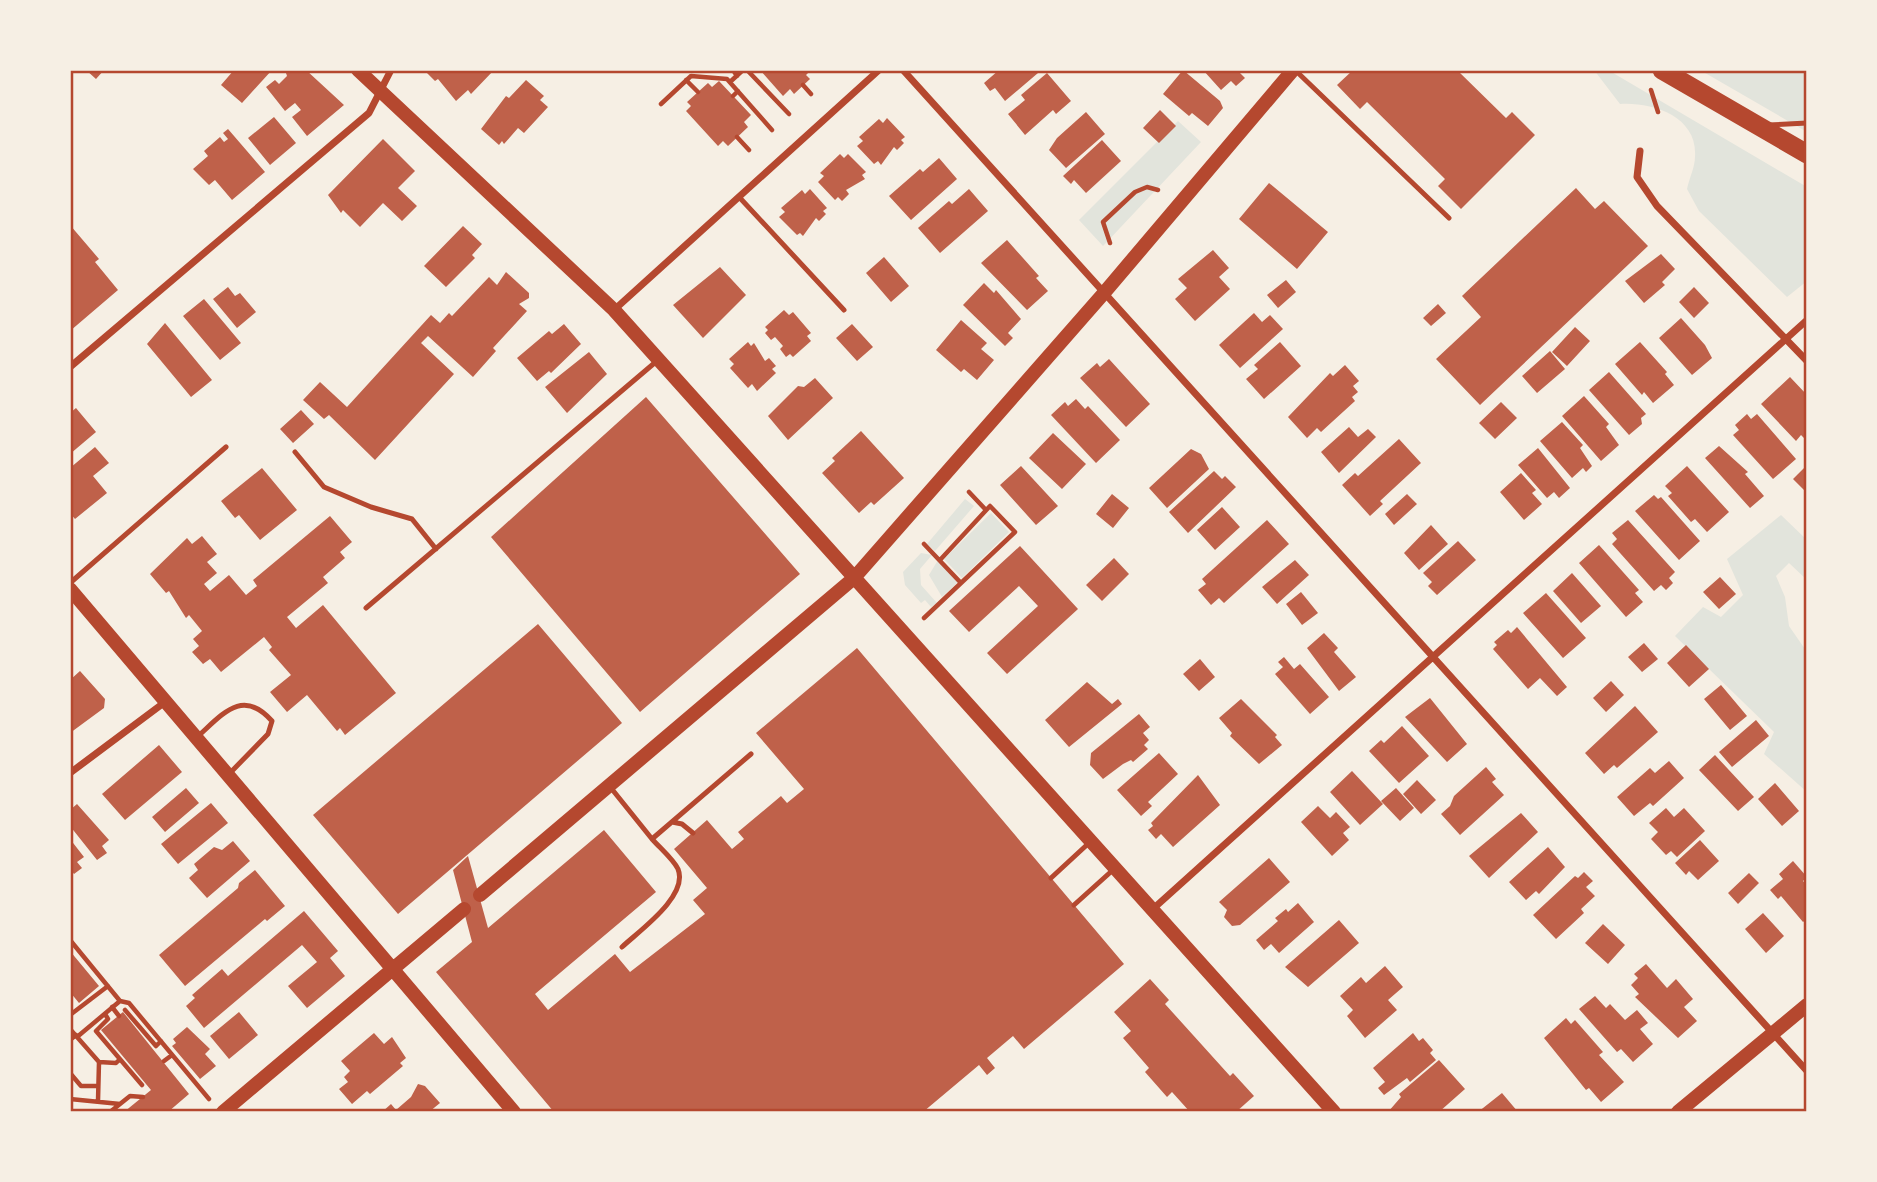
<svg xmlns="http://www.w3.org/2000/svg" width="1877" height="1182" font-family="'PT Sans',sans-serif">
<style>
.green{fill:#e2e4dc}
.building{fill:#bf614a}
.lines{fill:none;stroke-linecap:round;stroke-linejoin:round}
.path{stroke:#b5482f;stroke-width:4.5}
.service{stroke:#b5482f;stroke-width:5}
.minor{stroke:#b5482f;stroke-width:7}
.secondary{stroke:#b5482f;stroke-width:14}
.trunk{stroke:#b5482f;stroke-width:19}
.neatline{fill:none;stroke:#b5482f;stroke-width:2.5}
</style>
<rect width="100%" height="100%" fill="#f6efe4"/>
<path class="green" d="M1594,70H1608L1807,187V281L1787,297L1699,211L1687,189C1689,179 1695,167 1695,157C1698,116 1652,102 1620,104Z
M1700,70H1807V133V132Z
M1178,121L1201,142L1103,246L1079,220Z
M965,499L974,506L935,551L927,544Z
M991,513L1009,532L962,578L944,559Z
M1781,515L1807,540V580L1789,563L1776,576L1785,597L1789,626L1807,652V792L1764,754L1774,732L1675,636L1703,607L1721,617L1743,595L1727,559Z
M921,553L932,555L920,569L921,585L937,603L931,607L925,600L921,603L905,585L903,572Z
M938,560L958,582L942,597L929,575Z"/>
<path class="building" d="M86,70H104L96,79Z
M234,70H272L242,103L221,85Z
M285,70H306L344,105L307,136L292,117L301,110L295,103L285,111L266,87L275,80L279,84L287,76Z
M424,70H494L471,94L468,90L456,101L438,79L435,81Z
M760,70H811L806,75L810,79L794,94L790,89L783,96Z
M999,70H1036L1038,73L1005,101L995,88L990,91L984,83Z
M1183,70L1220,101L1223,108L1208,126L1192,113L1189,116L1163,94Z
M1203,70H1237L1245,78L1236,86L1231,81L1221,90Z
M1353,70H1457L1506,118L1512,112L1535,135L1461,209L1438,186L1445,179L1367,102L1360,109L1337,85Z
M1047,73L1071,101L1056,114L1053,110L1025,135L1008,114L1025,100L1021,95Z
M526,80L544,96L540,100L548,107L524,133L518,128L504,144L502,141L499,145L481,129L506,96L509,98Z
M719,81L751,115L744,122L748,127L728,146L723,141L718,146L686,111L691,106L687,102L708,83L712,87Z
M1160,110L1176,126L1159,143L1143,128Z
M1086,112L1105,134L1066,168L1049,150L1057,138Z
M274,117L296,143L270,165L248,138Z
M887,118L905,137L901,140L904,143L897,150L894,147L881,165L878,161L874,164L857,146L863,141L859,137L879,119L883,123Z
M228,129L265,172L232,200L215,180L209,185L193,169L208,156L204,151L220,137L224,142L228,139L223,133Z
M383,139L415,171L398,188L417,206L402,221L383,203L360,227L343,210L341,213L328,195Z
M1102,140L1121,161L1086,193L1074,180L1071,184L1063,176Z
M840,154L844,158L848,154L866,172L862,175L865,179L846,190L849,194L842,201L838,197L835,200L818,182L824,176L820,173Z
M939,158L957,179L911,220L889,196L920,169L923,172Z
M1269,183L1328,232L1297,269L1239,219Z
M1576,188L1595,209L1604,201L1648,246L1480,405L1436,359L1481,317L1462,296Z
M810,189L827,208L823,211L826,214L819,221L816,218L803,236L800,233L797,235L779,217L785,212L781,208L802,190L805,194Z
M969,189L988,211L940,253L918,228L949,201L952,204Z
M70,225L99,259L95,262L118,290L70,331Z
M463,226L482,244L472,255L475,258L446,287L424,266Z
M1007,240L1039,276L1036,278L1048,291L1027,310L981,263Z
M1213,250L1229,268L1219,277L1230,289L1195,321L1175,299L1187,288L1178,279Z
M1661,254L1675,269L1662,282L1665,285L1644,303L1625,281Z
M884,257L909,286L891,302L866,273Z
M720,267L746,295L703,338L673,305Z
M506,272L529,293V298L519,304L527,311L493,348L496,351L473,377L428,336L421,343L454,374L375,460L329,415L324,419L303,400L320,382L347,407L431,315L440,323L449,313L452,316L489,277L497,285Z
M1286,280L1296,292L1278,308L1267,295Z
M984,283L994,293L996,290L1021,319L1008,333L1013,338L1005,346L963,305Z
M228,287L235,296L240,293L256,312L237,328L213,299Z
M1694,287L1709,303L1694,318L1679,302Z
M204,299L241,343L220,360L183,316Z
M1438,304L1446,313L1431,326L1423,318Z
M784,310L789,315L793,312L811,333L807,336L811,341L793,357L790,354L786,357L780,349L783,346L775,337L771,340L765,333L768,330L765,327Z
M1254,313L1262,322L1270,315L1283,329L1240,368L1219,345Z
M1681,318L1705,345L1712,358L1692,375L1659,338Z
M961,320L987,343L981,349L994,360L977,380L964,369L961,372L936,350Z
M165,323L212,380L191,397L147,344Z
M564,324L581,344L551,373L549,371L537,381L517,358L549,331L552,334Z
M852,324L873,347L857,361L836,338Z
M1575,327L1590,341L1567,366L1552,352Z
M748,342L751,346L754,343L765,361L769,358L776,366L772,369L776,373L757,391L752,384L748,388L730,368L734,364L729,359Z
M1280,342L1301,366L1264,399L1246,379L1258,369L1254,365Z
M1640,342L1667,372L1665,374L1674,385L1653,403L1644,392L1642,395L1615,364Z
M1550,351L1565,369L1537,393L1522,376Z
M589,352L607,374L567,413L545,387Z
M1109,359L1150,404L1126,427L1080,378L1097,363L1100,367Z
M1345,365L1359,381L1353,386L1358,392L1352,397L1355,401L1321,432L1317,428L1307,438L1288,417L1330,373L1333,376Z
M1609,372L1646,414L1641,418L1642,424L1629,435L1589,390Z
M1790,377L1807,395V441L1801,435L1796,441L1761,404Z
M815,378L833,398L788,440L768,416L798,386L804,387Z
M1584,396L1609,424L1606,427L1619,445L1601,461L1562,416Z
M646,397L800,574L640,712L491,537Z
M1076,399L1085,409L1088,406L1120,440L1096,463L1051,415L1065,402L1068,406Z
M1501,402L1517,418L1495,439L1479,423Z
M76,408L96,432L70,454V413Z
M301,410L314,424L293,443L280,429Z
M1747,414L1751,419L1757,414L1796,459L1773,479L1733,435L1739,430L1735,425Z
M1562,422L1583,445L1580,448L1592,466L1586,472L1583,468L1572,478L1540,441Z
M1349,427L1358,437L1368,429L1376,437L1339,473L1321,452Z
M861,431L904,478L874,505L871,502L859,513L822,473L835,461L832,458Z
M1053,433L1086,464L1062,489L1029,458Z
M1399,439L1421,463L1380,501L1383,504L1370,516L1342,485L1355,473L1358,476Z
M1719,446L1748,472L1745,474L1764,496L1750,508L1705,458Z
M95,447L109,463L93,476L107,493L75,519L70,513V468Z
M1538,448L1570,488L1559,498L1554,492L1547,498L1518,465Z
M1191,449L1201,454L1209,469L1167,508L1149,488Z
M1807,465V493L1793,479Z
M1021,466L1058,506L1036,525L1000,485Z
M1687,466L1729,512L1707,532L1695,519L1691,522L1668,496L1672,493L1665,486Z
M262,468L297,510L260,540L239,515L235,518L221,501Z
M1214,471L1222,479L1225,476L1236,487L1188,533L1169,512Z
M1521,473L1536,490L1532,493L1542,504L1524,520L1500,492Z
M1112,494L1129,508L1113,528L1096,514Z
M1407,494L1417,504L1394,525L1385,514Z
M1654,495L1658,499L1661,497L1700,541L1679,560L1635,511Z
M1222,507L1240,527L1215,550L1197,530Z
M330,516L352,542L340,552L345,558L323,577L328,583L287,617L296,628L323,605L396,693L345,735L340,728L337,731L307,695L287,712L270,692L291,675L269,650L272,647L264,637L221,672L210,659L203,664L192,652L199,646L193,639L202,631L189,615L186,618L169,591L166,593L150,574L187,538L192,544L202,536L217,554L207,562L217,573L204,584L210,591L229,575L246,595L257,586L253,580Z
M1267,520L1289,544L1224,603L1219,598L1211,605L1198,590L1206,584L1202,579Z
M1628,520L1675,572L1669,578L1673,583L1666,590L1661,585L1654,591L1612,544L1617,539L1612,533Z
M1431,525L1448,544L1419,570L1404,553Z
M1458,541L1476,560L1437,595L1428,586L1432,582L1423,573Z
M1599,545L1639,590L1635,593L1643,602L1626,617L1579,563Z
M1020,546L1078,609L1007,674L987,653L1038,606L1019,586L969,632L949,611Z
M1114,558L1129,574L1102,601L1086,585Z
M1295,560L1309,575L1277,604L1262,587Z
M1572,573L1601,606L1581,623L1553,591Z
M1720,577L1736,594L1719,609L1703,592Z
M1301,592L1318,613L1302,625L1286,604Z
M1546,593L1586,638L1563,658L1523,613Z
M538,624L622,723L398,914L313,815Z
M1517,627L1567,687L1557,696L1540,678L1528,689L1493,649L1497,645L1494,642L1508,630L1511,633Z
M1324,633L1338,648L1334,652L1356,677L1339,691L1307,648Z
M1644,643L1658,659L1642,672L1628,657Z
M1686,645L1709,669L1689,687L1667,663Z
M857,648L1124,964L1024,1049L1013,1036L987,1058L995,1068L987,1075L979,1065L923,1112H554L436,972L472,942L453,870L468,856L488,928L604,830L656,892L535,994L548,1010L615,954L630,972L705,914L693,900L707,888L674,849L707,820L732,849L744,839L738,832L781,796L787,803L804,789L756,733Z
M1284,657L1294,669L1300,664L1329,697L1310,714L1275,674L1283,667L1278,662Z
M1200,659L1215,677L1199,691L1183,674Z
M80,671L105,699L104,708L70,733V680Z
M1611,681L1624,695L1606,712L1593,698Z
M1087,682L1112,704L1118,699L1122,704L1069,747L1045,720Z
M1721,685L1747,716L1730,730L1704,699Z
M1430,698L1467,744L1447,762L1405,717Z
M1241,699L1277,735L1275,737L1282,745L1259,764L1230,736L1232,733L1219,718Z
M1635,706L1658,732L1617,768L1614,765L1604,774L1585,753Z
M1139,714L1150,727L1143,733L1149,740L1144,745L1148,749L1133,762L1131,760L1123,764L1103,779L1090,765L1091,753Z
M1756,720L1769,736L1732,767L1719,752Z
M1402,726L1429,756L1399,783L1369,751L1381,740L1384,743Z
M159,745L182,772L125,820L102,794Z
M1159,753L1178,774L1148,802L1152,806L1141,816L1117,790Z
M1715,755L1754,797L1738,811L1699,770Z
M1669,761L1684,778L1653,806L1650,803L1634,816L1617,797L1650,768L1655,773Z
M1486,767L1496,779L1492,782L1504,795L1460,835L1441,814L1450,806L1454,796Z
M1352,771L1383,804L1360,825L1330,792Z
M1198,775L1220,805L1173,847L1161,834L1156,839L1148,830L1153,826L1151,823Z
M1417,780L1436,800L1421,814L1403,794Z
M1775,783L1799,811L1782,826L1758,799Z
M186,788L199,803L165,832L152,817Z
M1396,788L1414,808L1400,821L1381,801Z
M211,803L228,823L178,864L161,844Z
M77,804L109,840L102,846L107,853L97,860L70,826V810Z
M1318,806L1330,818L1336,812L1350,827L1343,833L1349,840L1332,856L1301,822Z
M1666,808L1674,817L1684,808L1705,831L1677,857L1671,851L1666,855L1651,839L1658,832L1649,823Z
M1521,813L1538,832L1489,878L1469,856Z
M70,839L84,857L77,862L82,868L74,874L70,869Z
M1700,840L1719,861L1698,880L1689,871L1686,875L1675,863Z
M233,841L250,861L207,898L189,878L198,870L194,864L214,847L222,850Z
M1548,847L1565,867L1539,894L1536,891L1526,900L1509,882Z
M1269,858L1290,882L1240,925L1232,926L1224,917L1227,910L1219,902Z
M1793,861L1807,877L1803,881L1807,886V919L1803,922L1781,896L1778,899L1770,890L1783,879L1779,874Z
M255,870L285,906L267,921L265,919L185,986L159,955L238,888L239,883Z
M1584,872L1593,881L1586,887L1595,896L1581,909L1584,913L1556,939L1533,915L1575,876L1578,878Z
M1749,873L1759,883L1738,904L1728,893Z
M1298,903L1314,922L1279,953L1271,944L1264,950L1256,940L1278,921L1275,918L1286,909L1288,912Z
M304,911L338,951L330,958L345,976L307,1008L288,986L317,962L302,945L204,1028L186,1006L195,998L192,995L222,969L228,976Z
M1763,913L1784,936L1766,953L1745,929Z
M1339,920L1359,943L1308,987L1285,967Z
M1603,924L1625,945L1608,964L1585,943Z
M70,951L99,986L79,1003L70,992Z
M1646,964L1667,988L1676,979L1693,999L1684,1007L1697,1021L1678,1038L1635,997L1639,994L1631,985L1638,978L1634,974Z
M1385,966L1403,987L1388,1000L1397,1010L1365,1038L1347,1016L1353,1010L1340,996L1361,977L1366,983Z
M1150,979L1169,1000L1165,1004L1230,1076L1233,1073L1254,1096L1236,1112H1190L1172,1092L1167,1097L1145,1072L1149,1068L1123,1038L1131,1031L1114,1012Z
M1595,996L1606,1008L1610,1004L1625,1020L1637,1010L1648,1023L1640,1029L1653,1044L1633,1062L1621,1049L1617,1052L1579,1009Z
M123,1012L189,1094L168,1112H124L151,1090L101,1030Z
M239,1012L258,1035L229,1059L210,1036Z
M1566,1018L1571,1024L1575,1020L1603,1052L1599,1055L1624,1082L1601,1102L1589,1088L1586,1090L1544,1038Z
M187,1027L210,1049L205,1054L216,1066L200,1079L172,1046L176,1043L173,1039Z
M374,1033L384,1044L392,1037L406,1058L400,1063L403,1066L370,1094L367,1091L352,1104L339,1089L348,1082L344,1077L350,1071L341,1061Z
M1413,1033L1419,1041L1423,1038L1433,1050L1430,1053L1436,1060L1410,1082L1407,1078L1384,1095L1378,1088L1385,1082L1373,1068Z
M1439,1060L1465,1089L1439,1112H1388L1401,1097L1399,1094Z
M418,1084L425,1086L440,1103L429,1112H382L391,1104L396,1110L411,1097Z
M1502,1093L1518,1112H1478Z"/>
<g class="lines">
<path class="path" d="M733,70L737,76
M747,70L789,114
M686,80L698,92
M730,82L743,70
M803,85L811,94
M1651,90L1658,112
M733,96L738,91
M661,104L691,76L727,79L772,130
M737,137L749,150
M1110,243L1103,222L1135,192L1147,187L1158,190
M969,492L986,510
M924,544L961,583
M924,618L1015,532L990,506L940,560
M70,940L120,1001
M112,1007L119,1016
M125,1010L156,1046L161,1041
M105,1014L108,1019L96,1031L142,1085
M70,1015L108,986
M70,1029L99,1062L98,1101
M77,1037L120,1001L129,1003L209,1099
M70,1040L76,1035
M164,1061L172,1055
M99,1062L116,1063L120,1059
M70,1073L81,1086H98
M70,1099L120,1104
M110,1112L130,1096L143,1097"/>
<path class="service" d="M1295,70L1449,218
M1768,125L1807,123
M740,198L844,310
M295,452L324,487L371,507L412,519L436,549
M70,583L226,447
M366,608L658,360
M196,738C222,715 242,687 272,721L268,734L230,773
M611,788L652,839L751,754
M672,822L682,824L693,833
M1051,878L1090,842
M1074,905L1114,869
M622,947C639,931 689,896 678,869C673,859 660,848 652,839"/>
<path class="minor" d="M903,70L1807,1071
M1640,151L1637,177L1657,206L1807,361
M614,310L879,70
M70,367L369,113L391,70
M70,773L165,702
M1154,908L1807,320"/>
<path class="secondary" d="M358,70L614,310L1334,1112
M70,589L514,1112
M480,895L854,578L1104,293L1293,70
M223,1112L464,909
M1678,1112L1807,1005"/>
<path class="trunk" d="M1662,70L1807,154"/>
</g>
<rect width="1877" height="1182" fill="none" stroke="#f6efe4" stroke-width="144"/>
<rect x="72" y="72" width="1733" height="1038" class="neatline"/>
</svg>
